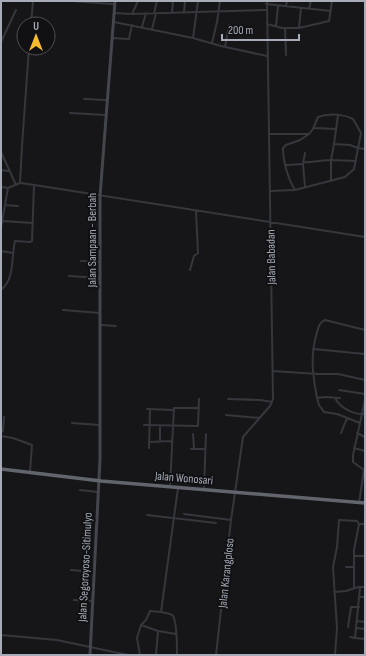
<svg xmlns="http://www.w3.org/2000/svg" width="366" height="656" font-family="'Sofia Sans Condensed',sans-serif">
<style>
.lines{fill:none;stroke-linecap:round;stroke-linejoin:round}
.street{stroke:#36373d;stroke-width:2}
.secondary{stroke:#44464d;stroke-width:3}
.highway{stroke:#62656e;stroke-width:3.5}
.labels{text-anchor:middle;stroke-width:4;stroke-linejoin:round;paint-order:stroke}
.street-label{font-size:12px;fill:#a7acb8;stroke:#111113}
</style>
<rect width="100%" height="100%" fill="#161618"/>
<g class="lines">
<path class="street" d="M71,1L113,4
M266,4L331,11
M286,6L287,1
M309,9L311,1
M172,12L173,1
M184,12L185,1
M114,13L132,14L266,10
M154,13L157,1
M132,14L138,1
M114,22L193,38L221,46L267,56
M31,24L33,1
M267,24L282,28H299L301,8
M276,26L278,6
M142,27L146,13
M285,28L286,55
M299,28L329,21L332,1
M152,29L156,13
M112,38L129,39L132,25
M193,38L198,1
M1,42L16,10
M212,43L217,22L220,1
M225,47L229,25
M84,99L107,100
M70,113L106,115
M314,128L336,129
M269,134H309
M334,144L338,115
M1,152L16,185
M304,162C313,163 322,160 331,160V180
M286,165L303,164
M1,170L9,171
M20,183L22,146L29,48
M1,187L8,188L1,228
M305,187L303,164L305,153
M8,188L20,183L28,184L365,237
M295,190C288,179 283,161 283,148L286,145L300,140L309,134L313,129L318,117C329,113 343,114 353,119L361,133L358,148L350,145L334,144L331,160L356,161
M270,191L295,190L345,177L354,169L358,148L365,149
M5,205L18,206
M2,221L33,223
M1,238V245
M1,251L13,253
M81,261L100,262
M190,270L194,256L198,253L196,211
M69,276L100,278
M1,290C15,279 11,258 15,241L30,242L32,241L34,185
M63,310L100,313
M101,325L116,326
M314,349L365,354
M273,371L317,374H338L365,380
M339,390L365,394
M317,398C313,376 310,358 316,336C318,330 318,323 325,320L365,330
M335,398C340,408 354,415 365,414
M340,398L326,397L317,398L319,405L324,412L337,414L360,423
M228,399L260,400L272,402
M147,409L174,410
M226,415L260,418
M72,423L100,425
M144,425L198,426L199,399
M160,426V440
M1,432L3,431L4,417
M341,433L347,418
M357,433L365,437
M193,434L194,448
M1,436L13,438L32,445L30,472
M149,442L172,441
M149,448L150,410
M354,448L365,451
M191,449H205
M170,486L174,408H199
M204,489L206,434
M80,490L98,492
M359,503L364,470L353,462V455L365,400
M184,514L231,520
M147,515L216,523
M354,556H365
M346,567H354
M71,570L94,572
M360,587L355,638L365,639
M354,588V550L359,524
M334,592L346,591L358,587H365
M360,597H365
M74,600L93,601
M161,612C164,613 171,613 173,616C177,622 177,647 177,655
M357,621L365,622
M141,625L158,631L176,634
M348,627L351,607H359
M356,628L365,629
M1,635L57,640L128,655
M350,637L355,638
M140,655L137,638L141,625L146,620L150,611L161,612L178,488
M156,655L158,631
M216,655L231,520L243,437L270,406L273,399L267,1
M335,655L337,628L333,567L337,547L339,520L357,521L359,524H365"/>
<path class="secondary" d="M90,655L100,459V196L115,1"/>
<path class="highway" d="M1,469L101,481L365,503"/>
</g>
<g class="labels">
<g class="street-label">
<text transform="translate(92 240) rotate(-90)" y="4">Jalan Sampaan - Berbah</text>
<text transform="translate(271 257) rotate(-91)" y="4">Jalan Babadan</text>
<text transform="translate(184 478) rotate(5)" y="4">Jalan Wonosari</text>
<text transform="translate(85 567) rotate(-87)" y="4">Jalan Segoroyoso-Sitimulyo</text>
<text transform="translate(226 573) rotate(-84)" y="4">Jalan Karangploso</text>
</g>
</g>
<rect width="366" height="656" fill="none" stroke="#a7acb8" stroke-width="4"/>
<g transform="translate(36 36)"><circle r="19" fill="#111113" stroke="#4d4f55"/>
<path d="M0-3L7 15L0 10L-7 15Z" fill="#f6bc2f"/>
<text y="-6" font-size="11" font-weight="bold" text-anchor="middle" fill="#a7acb8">U</text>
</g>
<path d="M222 34v6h77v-6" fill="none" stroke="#a7acb8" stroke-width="2"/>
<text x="228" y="34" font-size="12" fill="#a7acb8" stroke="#111113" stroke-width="3" paint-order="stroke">200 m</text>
</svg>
